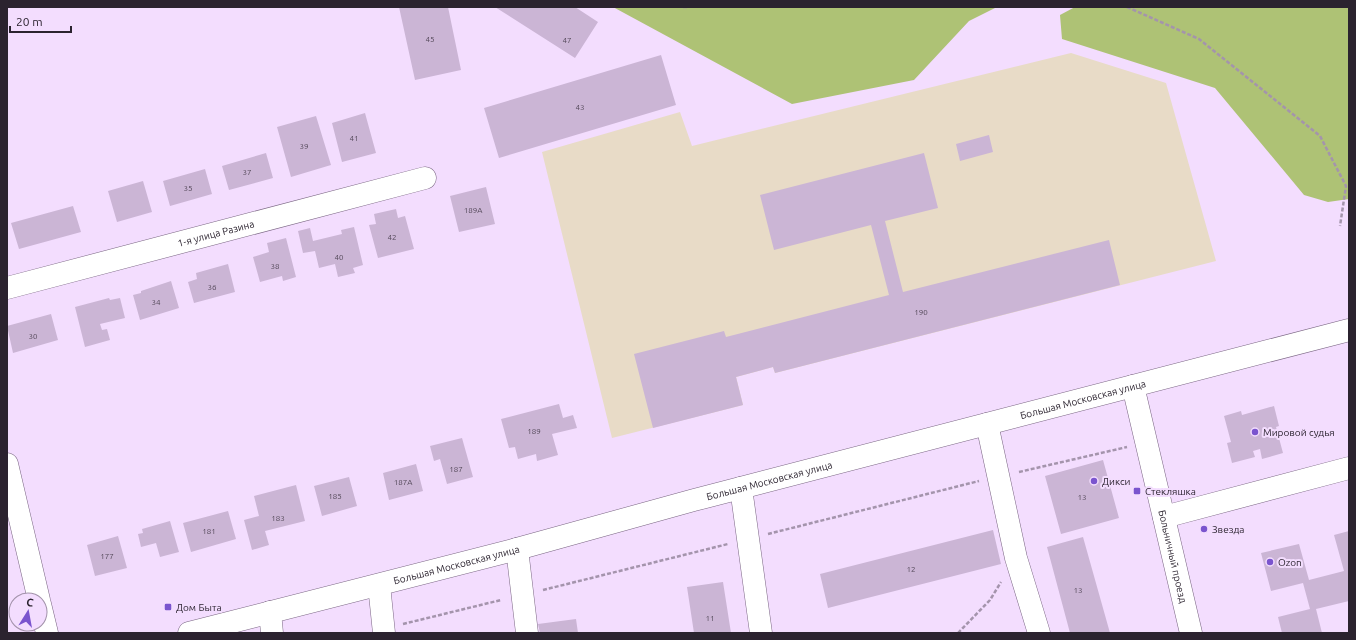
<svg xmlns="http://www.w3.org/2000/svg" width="1356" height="640" font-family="Ubuntu,sans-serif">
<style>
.education{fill:#e8dbc7}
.forest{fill:#aec275}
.building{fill:#cbb5d5}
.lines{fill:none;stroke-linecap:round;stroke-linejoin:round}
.minor-casing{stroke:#7a6683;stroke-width:23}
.major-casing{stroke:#7a6683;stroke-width:23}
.path{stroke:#a494ac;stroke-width:2.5;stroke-dasharray:4 2;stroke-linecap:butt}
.minor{stroke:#fff;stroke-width:22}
.major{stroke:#fff;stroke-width:22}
.poi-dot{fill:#7a54ce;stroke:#f3ddfe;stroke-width:1.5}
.labels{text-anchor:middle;stroke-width:4;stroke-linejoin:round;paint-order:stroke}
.number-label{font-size:8px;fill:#534858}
.street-label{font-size:10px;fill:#2b232f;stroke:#f3ddfe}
.poi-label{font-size:10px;fill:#2b232f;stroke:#f3ddfe;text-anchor:start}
</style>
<rect width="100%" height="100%" fill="#f3ddfe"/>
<path class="education" d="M1071,53L1166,83L1216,261L775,373L773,367L736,377L743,405L612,438L542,152L680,112L692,146Z"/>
<path class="forest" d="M613,7H997L969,21L914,80L792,104Z
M1075,7H1349V199L1328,202L1304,195L1215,88L1062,39L1060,15Z"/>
<path class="building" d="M399,7H448L461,70L415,80Z
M495,7H575L598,22L575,58Z
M661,55L676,105L499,158L484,108Z
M365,113L376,153L342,162L332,123Z
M316,116L331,165L291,177L277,127Z
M989,135L993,152L960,161L956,144Z
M266,153L273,178L229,190L222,166Z
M924,153L938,208L885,221L903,292L1109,240L1120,285L775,373L773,367L736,377L743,405L653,428L634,354L724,331L726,337L889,295L871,225L774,250L760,195Z
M205,169L212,194L170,206L163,181Z
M143,181L152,212L117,222L108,191Z
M486,187L495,224L459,232L450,196Z
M73,206L81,232L19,249L11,223Z
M396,209L398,218L405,216L414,249L378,258L369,225L376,224L374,214Z
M354,227L363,265L353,268L355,273L338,277L335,264L319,268L315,251L303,253L298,231L310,228L313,241L342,234L341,230Z
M286,238L296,277L283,281L282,276L260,282L253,257L269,252L267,243Z
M228,264L235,292L194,303L188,282L197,279L196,273Z
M171,281L179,308L140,320L133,295L141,293V291Z
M109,298L110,300L120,298L125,318L100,324L102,330L107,329L110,340L85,347L75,307Z
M51,314L58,340L13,353L7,326Z
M559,404L563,418L573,415L577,428L552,434L558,455L537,461L536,454L518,459L515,447L509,448L501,419Z
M1274,406L1279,426L1276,427L1283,453L1262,459L1260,449L1253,451L1255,457L1232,463L1227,443L1231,442L1224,416L1241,411L1242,415Z
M462,438L473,477L447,484L440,459L434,461L430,446Z
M1103,460L1119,518L1061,534L1045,476Z
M416,464L423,491L389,500L383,473Z
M349,477L357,506L322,516L314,486Z
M296,485L305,521L265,531L269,545L252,550L244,520L259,516L254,496Z
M228,511L236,539L191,552L183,523Z
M170,521L179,552L160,557L156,543L141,547L138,534L143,533L142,529Z
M993,530L1001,564L828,608L820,574Z
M1349,531V601L1316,609L1322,633H1282L1278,617L1310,609L1303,583L1271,591L1261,553L1299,544L1309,580L1344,571L1334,535Z
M118,536L127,568L95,576L87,545Z
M1083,537L1110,633H1070L1047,547Z
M723,582L731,633H694L687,587Z
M576,619L578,633H540L538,624Z"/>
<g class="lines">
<defs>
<g id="minor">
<path id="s1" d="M7,288L425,178"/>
<path id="s2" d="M1133,386L1191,633"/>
<path d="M987,424L1016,558L1039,633"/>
<path d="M741,488L761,633"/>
<path d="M1164,517L1349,468"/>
<path d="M517,549L527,633"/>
<path d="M379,585L384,633"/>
<path d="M270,612L272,633"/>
<path id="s3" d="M189,633L517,549L694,500L1349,330"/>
</g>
<path id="major" d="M7,464L39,600
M40,604L47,633"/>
</defs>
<use href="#minor" class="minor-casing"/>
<use href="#major" class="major-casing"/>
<path class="path" d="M683,7H687
M1127,7L1199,39L1320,136L1346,186L1340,226
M1019,472L1127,447
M768,534L979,481
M543,590L728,544
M403,624L501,600
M958,633L990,600L1001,582"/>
<use href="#minor" class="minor"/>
<use href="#major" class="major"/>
</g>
<g class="poi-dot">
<circle cx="1255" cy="432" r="4"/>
<circle cx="1094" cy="481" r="4"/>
<rect x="1133" y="487" width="8" height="8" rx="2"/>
<circle cx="1204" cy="529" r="4"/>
<circle cx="1270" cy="562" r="4"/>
<rect x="164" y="603" width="8" height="8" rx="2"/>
</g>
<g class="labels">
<g class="number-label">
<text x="430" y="42">45</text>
<text x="567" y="43">47</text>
<text x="580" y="110">43</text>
<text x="354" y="141">41</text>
<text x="304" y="149">39</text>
<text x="247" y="175">37</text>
<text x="188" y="191">35</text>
<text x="473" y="213">189А</text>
<text x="392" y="240">42</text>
<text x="339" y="260">40</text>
<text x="275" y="269">38</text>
<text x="212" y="290">36</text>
<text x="156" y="305">34</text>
<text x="921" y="315">190</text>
<text x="33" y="339">30</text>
<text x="534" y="434">189</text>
<text x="456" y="472">187</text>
<text x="403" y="485">187А</text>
<text x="335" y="499">185</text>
<text x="1082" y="500">13</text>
<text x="278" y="521">183</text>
<text x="209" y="534">181</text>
<text x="107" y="559">177</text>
<text x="911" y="572">12</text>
<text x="1078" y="593">13</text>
<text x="710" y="621">11</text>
</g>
<g class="street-label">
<text dy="4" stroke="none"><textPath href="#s1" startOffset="216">1-я улица Разина</textPath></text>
<text dy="4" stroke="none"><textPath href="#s3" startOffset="924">Большая Московская улица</textPath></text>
<text dy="4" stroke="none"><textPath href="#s3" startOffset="600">Большая Московская улица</textPath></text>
<text dy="4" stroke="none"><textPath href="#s2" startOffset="175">Больничный проезд</textPath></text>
<text dy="4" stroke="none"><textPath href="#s3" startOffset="276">Большая Московская улица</textPath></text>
</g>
<g class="poi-label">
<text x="1263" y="436">Мировой судья</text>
<text x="1102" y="485">Дикси</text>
<text x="1145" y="495">Стекляшка</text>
<text x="1212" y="533">Звезда</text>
<text x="1278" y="566">Ozon</text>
<text x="176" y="611">Дом Быта</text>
</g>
</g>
<rect width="1356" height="640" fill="none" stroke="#2b232f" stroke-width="16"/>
<g transform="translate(28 612) rotate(11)"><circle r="19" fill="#f3ddfe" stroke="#a393ab"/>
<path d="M0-3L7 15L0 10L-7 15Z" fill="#7a54ce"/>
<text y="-6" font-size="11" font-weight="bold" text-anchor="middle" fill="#2b232f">С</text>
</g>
<path d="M10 26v6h61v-6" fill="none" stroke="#2b232f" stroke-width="2"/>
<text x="16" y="26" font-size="12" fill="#2b232f" stroke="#f3ddfe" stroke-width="3" paint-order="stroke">20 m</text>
</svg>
